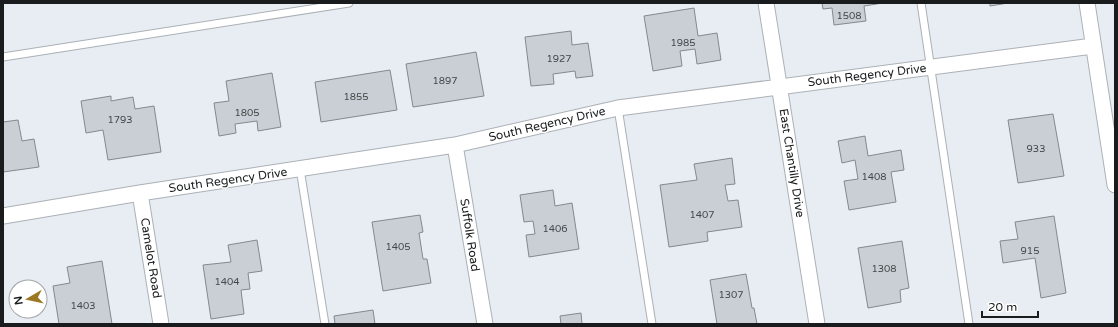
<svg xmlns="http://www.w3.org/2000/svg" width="1118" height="327" font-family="'Varela Round',sans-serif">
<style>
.building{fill:#c9cfd4;stroke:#83898d}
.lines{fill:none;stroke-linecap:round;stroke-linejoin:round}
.service-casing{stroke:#abb1b6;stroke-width:9}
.minor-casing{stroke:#abb1b6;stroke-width:17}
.service{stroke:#fff;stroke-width:7}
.minor{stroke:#fff;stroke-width:15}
.labels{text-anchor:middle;stroke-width:3;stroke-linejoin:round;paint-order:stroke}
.number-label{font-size:10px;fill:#45484b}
.street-label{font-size:12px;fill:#191b1d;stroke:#fff}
</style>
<rect width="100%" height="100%" fill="#e7edf2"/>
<path class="building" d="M822,3H883L864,6L866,21L834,25L832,8L823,9Z
M990,3H1008L990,6Z
M694,8L698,36L717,33L721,60L697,64L695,49L680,51L682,66L653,71L644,16Z
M571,31L572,45L588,43L593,76L576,78L575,71L553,74L554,84L531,86L525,37Z
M476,52L484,96L413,107L406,64Z
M390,70L397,110L321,122L315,82Z
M272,73L281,127L258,131L257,121L235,124L236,133L219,136L214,103L229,101L226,81Z
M111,96V101L133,97L135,109L154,106L161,152L108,160L103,130L86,133L81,101Z
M1053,114L1064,176L1018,183L1008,120Z
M18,120L22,141L34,139L39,167L3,172V122Z
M865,136L868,156L901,150L904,170L891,172L896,202L849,210L844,181L858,179L855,160L842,163L838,141Z
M732,158L735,184L725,185L728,201L738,200L742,227L707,232L708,241L669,247L660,185L697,180L694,164Z
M553,190L555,206L572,203L579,249L529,257L526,235L535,234L533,221L524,222L520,195Z
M420,215L423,232L419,233L423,259H427L431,283L383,291L372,222Z
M1054,216L1066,293L1041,298L1035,258L1003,263L1000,241L1018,239L1015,222Z
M257,240L262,271L248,273L250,289L241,290L244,314L211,319L203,265L231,262L228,245Z
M902,241L909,288L900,290L901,302L868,308L858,248Z
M102,261L112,324H59L53,286L70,283L67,267Z
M746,274L752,308H754L757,324H717L710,280Z
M373,310L375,324H335L334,316Z
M581,313L582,324H561L560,316Z"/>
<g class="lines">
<defs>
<path id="service" d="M921,3L969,324
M3,57L349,3
M618,108L652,324
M300,169L325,324"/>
<path id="minor" d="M766,3L817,324
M1087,3L1115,185
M455,145L485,324
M140,193L161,324
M3,216L140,193L455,145L618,108L1093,46"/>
</defs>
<use href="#service" class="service-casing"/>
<use href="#minor" class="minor-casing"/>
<use href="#service" class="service"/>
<use href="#minor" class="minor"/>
</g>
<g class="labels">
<g class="number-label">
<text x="849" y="19">1508</text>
<text x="683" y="46">1985</text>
<text x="559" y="62">1927</text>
<text x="445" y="84">1897</text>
<text x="356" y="100">1855</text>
<text x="247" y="116">1805</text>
<text x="120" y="123">1793</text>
<text x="1036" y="152">933</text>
<text x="874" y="180">1408</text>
<text x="702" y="218">1407</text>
<text x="555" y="232">1406</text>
<text x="398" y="250">1405</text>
<text x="1030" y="254">915</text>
<text x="884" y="272">1308</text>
<text x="227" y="285">1404</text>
<text x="731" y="298">1307</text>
<text x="83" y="309">1403</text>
</g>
<g class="street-label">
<text transform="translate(867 75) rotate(-7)" y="4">South Regency Drive</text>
<text transform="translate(547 124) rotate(-13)" y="4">South Regency Drive</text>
<text transform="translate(792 163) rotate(81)" y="4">East Chantilly Drive</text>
<text transform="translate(228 180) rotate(-8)" y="4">South Regency Drive</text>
<text transform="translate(470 235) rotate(81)" y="4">Suffolk Road</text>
<text transform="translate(151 258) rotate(81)" y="4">Camelot Road</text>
</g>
</g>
<rect width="1118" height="327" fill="none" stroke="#191b1d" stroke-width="8"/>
<g transform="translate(28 299) rotate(261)"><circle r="19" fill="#ffffff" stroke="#a3a4a5"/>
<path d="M0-3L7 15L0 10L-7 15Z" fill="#9b7923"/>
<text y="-6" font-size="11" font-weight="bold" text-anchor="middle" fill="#191b1d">N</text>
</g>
<path d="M982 311v6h56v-6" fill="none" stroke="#191b1d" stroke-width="2"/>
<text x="988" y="311" font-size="12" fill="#191b1d" stroke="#ffffff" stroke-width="3" paint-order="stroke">20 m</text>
</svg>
